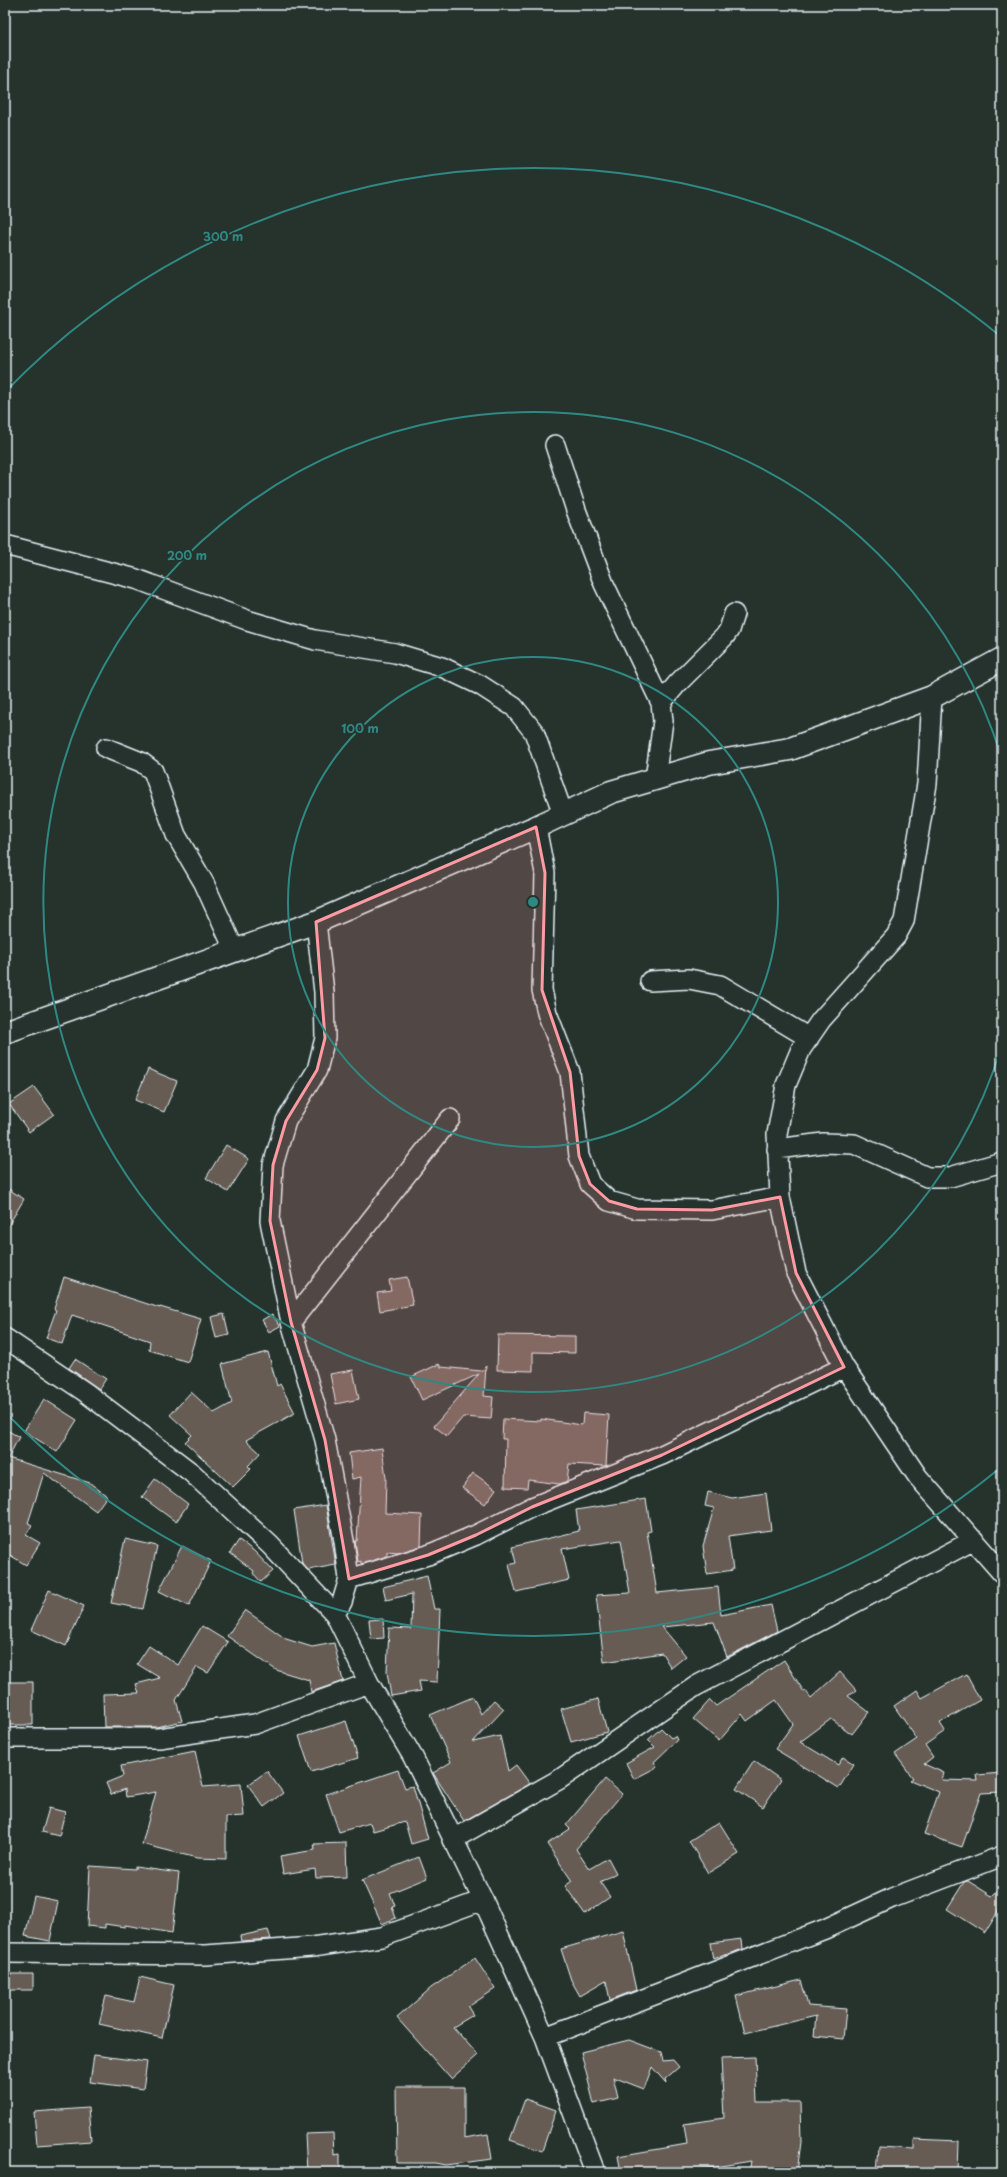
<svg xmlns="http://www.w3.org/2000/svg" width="1007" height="2177" font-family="'Playpen Sans',sans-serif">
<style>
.building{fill:#665b52;stroke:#e8f1f8}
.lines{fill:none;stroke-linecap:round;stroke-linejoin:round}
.street-casing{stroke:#e8f1f8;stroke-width:22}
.secondary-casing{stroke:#e8f1f8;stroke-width:25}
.street{stroke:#26332d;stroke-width:19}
.secondary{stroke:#26332d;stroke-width:22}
.marked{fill:#ff9aa2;fill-opacity:0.2;stroke:#ff9aa2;stroke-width:3;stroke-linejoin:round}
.ring{fill:none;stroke:#308883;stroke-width:2}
.centre{fill:#308883;stroke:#26332d;stroke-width:2}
.ring-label{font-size:12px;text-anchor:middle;font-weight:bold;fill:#308883;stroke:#26332d;stroke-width:3.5;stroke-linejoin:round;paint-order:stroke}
</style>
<rect width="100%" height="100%" fill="#26332d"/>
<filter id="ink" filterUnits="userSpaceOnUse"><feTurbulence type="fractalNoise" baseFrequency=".025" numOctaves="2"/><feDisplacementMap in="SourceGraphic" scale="8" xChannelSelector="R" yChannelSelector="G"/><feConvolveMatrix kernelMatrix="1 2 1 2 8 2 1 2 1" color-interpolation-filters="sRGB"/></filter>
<g filter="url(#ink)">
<path class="building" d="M148,1069L177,1081L164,1112L135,1100Z
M34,1087L54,1114L29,1132L9,1104Z
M226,1145L249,1159L228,1192L206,1178Z
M5,1187L24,1199L5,1231Z
M64,1277L160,1308V1307L201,1319L188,1362L149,1350L150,1341L72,1315L62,1344L46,1338L56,1310L54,1309Z
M407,1277L413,1305L380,1311L377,1293L391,1291L389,1280Z
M224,1314L229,1335L216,1338L211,1317Z
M272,1314L280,1326L269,1332L262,1320Z
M498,1335L575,1336V1353L533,1352V1371L497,1370Z
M268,1352L277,1386L280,1384L295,1413L246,1440L260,1453L248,1466L251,1469L233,1487L185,1442L192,1435L170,1415L191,1392L214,1413L232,1403L222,1364Z
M75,1359L106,1379L99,1389L69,1368Z
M439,1364L441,1367L481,1371L486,1366L484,1396L493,1397L491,1419L463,1417L447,1436L434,1426L479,1374L422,1400L411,1377Z
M353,1370L359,1399L336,1404L330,1374Z
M44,1399L77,1420L57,1452L24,1431Z
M583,1413L609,1415L606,1466L569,1464L567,1481L560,1484L528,1480L527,1488L505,1487L506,1439H502L503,1419L541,1421V1419L582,1425Z
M5,1429L19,1437L8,1458L90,1483L107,1496L96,1511L44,1473L28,1523L32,1525L26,1535L40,1543L26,1565L5,1552Z
M382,1448L386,1478L385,1513L422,1515L421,1546L398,1553L387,1552V1556L361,1564V1561L358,1562L355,1541H357L361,1477L352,1479L349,1453Z
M473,1473L496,1489L485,1504L462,1488Z
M155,1479L188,1504L176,1522L142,1497Z
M708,1492L732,1498L766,1493L771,1530L728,1536L733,1570L707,1574L703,1546L714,1508L705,1506Z
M646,1499L651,1531L647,1532L657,1593L718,1587L721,1615L771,1605L777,1631L727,1657L714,1622L662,1627L686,1656L671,1668L662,1653L604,1662L596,1595L630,1593L621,1540L562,1549L569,1580L516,1592L509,1565L516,1563L512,1547L579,1531L576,1510Z
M326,1505L336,1565L308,1570L302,1563L294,1510Z
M125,1539L157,1546L143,1609L111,1603Z
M239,1540L254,1551L273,1571L261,1582L253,1573L254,1571L230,1553Z
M182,1546L211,1561L189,1606L159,1591Z
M427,1576L434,1609H440L437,1682L419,1681L421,1691L391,1696L387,1672L389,1628L411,1629L412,1594L386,1600L383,1587Z
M49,1590L84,1606L66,1646L31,1630Z
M245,1610L286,1639L312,1647L334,1643L343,1681L311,1692L309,1680L276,1670L227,1636Z
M383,1619L384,1638L371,1639L369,1620Z
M202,1626L228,1642L208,1673L197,1667L176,1700L182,1721L156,1727H104L103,1694L139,1693L136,1684L160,1678L137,1664L149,1646L178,1665Z
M784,1660L804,1692L806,1691L811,1698L840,1672L856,1690L848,1696L869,1712L852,1734L831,1719L800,1742L838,1765L843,1757L854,1764L839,1788L775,1749L793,1724L776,1700L747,1721L742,1714L719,1741L693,1719L710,1700L716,1706Z
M966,1674L980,1700L940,1723L945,1731L925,1745L933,1757L924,1764L944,1773L942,1780L978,1781L977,1775L1002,1773V1792L981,1793L962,1847L924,1834L939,1792L910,1780L913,1778L895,1754L917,1739L894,1706L917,1690L922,1698Z
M5,1682H33V1725H5Z
M473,1697L481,1714L494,1700L504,1709L473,1742L500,1736L508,1771L516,1765L530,1784L464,1821L433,1773L451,1762L430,1715Z
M598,1699L607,1732L571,1742L561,1709Z
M346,1721L358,1758L311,1772L299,1736Z
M661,1728L671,1738L675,1736L677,1740L654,1762L657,1767L634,1779L626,1763L655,1747L648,1740Z
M195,1751L203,1787L241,1784L244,1816L226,1817V1859L197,1858L142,1844L156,1792L126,1797L125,1789L111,1795L106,1783L123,1776L121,1766Z
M754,1761L781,1780L763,1807L736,1789Z
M398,1770L405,1788L413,1786L428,1839L411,1844L405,1822L373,1831L370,1823L339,1832L326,1794Z
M267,1771L283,1793L264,1807L248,1785Z
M605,1779L622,1794L576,1849L589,1869L608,1858L616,1873L600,1882L610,1897L585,1914L565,1886L572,1881L547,1844L570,1829L566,1825Z
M49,1808L65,1812L59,1836L42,1832Z
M719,1822L739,1854L708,1873L689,1841Z
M346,1843L347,1877L316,1878L315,1869L283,1874L280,1856L315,1850L314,1844Z
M419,1857L427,1878L390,1893L395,1906L392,1907L396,1918L382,1924L362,1880Z
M90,1866L135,1869V1867L179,1873L172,1933L125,1925V1927L105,1924V1928L87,1926Z
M968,1881L992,1896L1002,1886V1905L985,1933L947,1909L964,1882Z
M34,1896L58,1901L50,1941L25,1936Z
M268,1930L271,1939L241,1941L240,1936Z
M623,1931L636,1990L610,2000L606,1981L580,1996L571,1980L561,1949Z
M742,1939L743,1949L713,1959L710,1943Z
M475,1958L495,1989L468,2007L473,2015L453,2027L478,2055L451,2079L397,2018L431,1988Z
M5,1974H33V1990H5Z
M140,1977L174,1985L162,2038L99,2024L106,1996L134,2002Z
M801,1980L808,2006L846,2009L843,2039L814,2036L816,2016L745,2033L736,1996Z
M629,2040L661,2052L663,2061L673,2060L679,2067L665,2079L666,2083L652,2067L644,2089L613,2077L618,2098L594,2104L581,2052Z
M94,2055L147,2062L143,2089L90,2082Z
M755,2057L757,2102H800L801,2142L797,2172H749L751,2161L685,2172H621L618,2156L687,2144L684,2124L724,2118L721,2058Z
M396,2087H464V2138L488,2134L492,2159L445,2165L435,2163H397Z
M525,2099L556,2110L542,2151L510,2140Z
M88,2108L91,2141L37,2145L34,2112Z
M333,2133L334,2155L340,2154V2172H307L305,2134Z
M914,2139L958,2141L957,2172H876L878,2147L914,2149Z"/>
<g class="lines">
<defs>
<path id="street" d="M555,445L576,510L604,584L661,703L663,721L655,779
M5,545L136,579L247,620L315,640L395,653L442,667L480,685L514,707L534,732L563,814
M932,697L927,784L904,921L896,936L821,1020L801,1049L786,1085L777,1134L780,1197L796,1273L844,1367L918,1477L1002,1573
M661,703L677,684L724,637L729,630L734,614
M106,748L141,762L153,771L176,835L204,883L234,949
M536,827L545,873L542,990L547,1013L570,1072L579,1156L590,1184L609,1201L637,1209L712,1210L780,1197
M316,922L324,992L325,1038L317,1070L286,1121L273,1165L270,1221L291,1322L325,1440L344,1541L349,1579L342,1602L335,1614
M650,981L689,979L720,985L809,1038
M777,1149L823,1143L854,1144L927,1177H950L1002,1162
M291,1322L450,1119
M5,1338L85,1392L192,1473L270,1545L335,1614L369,1683L413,1757L483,1900L545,2037L595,2172
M349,1579L428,1555L476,1535L532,1507L662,1455L844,1367
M5,1738H159L255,1724L369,1683
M452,1840L560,1779L696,1686L974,1540
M5,1953L206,1955L312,1947L382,1937L483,1900
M545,2037L825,1929L892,1898L1002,1856"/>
<path id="secondary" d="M5,1032L316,922L536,827L611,792L709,763L790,749L932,697L1002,659"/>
</defs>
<use href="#street" class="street-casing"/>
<use href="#secondary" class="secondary-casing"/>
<use href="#street" class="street"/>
<use href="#secondary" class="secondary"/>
</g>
</g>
<path class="marked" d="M536,827L545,873L542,990L570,1072L579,1156L590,1184L609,1201L637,1209L712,1210L780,1197L796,1273L844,1367L662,1455L532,1507L476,1535L428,1555L349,1579L325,1440L291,1322L270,1221L273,1165L286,1121L317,1070L325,1038L316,922Z"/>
<g class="ring">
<circle cx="533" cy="902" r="245"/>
<path d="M1002 1045A490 490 0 1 1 1002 759"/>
<path d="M1000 1468A734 734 0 0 1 5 1412M5 392A734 734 0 0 1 1000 336"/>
</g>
<circle cx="533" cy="902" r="6" class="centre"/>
<g class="ring-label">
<text x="223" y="241">300 m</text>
<text x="187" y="560">200 m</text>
<text x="360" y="733">100 m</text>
</g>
<rect width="1007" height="2177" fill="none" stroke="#26332d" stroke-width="20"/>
<rect x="10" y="10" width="987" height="2157" fill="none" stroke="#e8f1f8" stroke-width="1.5" filter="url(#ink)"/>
</svg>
